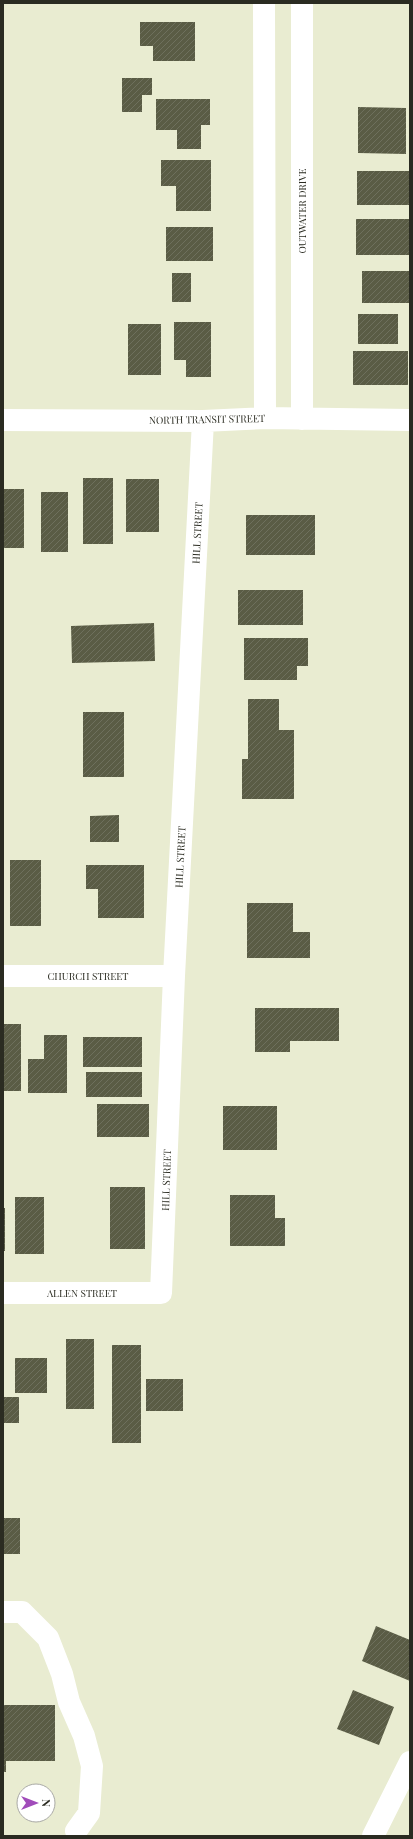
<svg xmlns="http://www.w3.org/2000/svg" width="413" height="1839" font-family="'Playfair Display',serif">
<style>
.building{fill:url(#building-hatch)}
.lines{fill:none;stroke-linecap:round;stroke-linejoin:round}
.minor{stroke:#fff;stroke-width:22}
.labels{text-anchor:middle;stroke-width:4;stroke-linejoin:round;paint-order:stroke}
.street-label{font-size:10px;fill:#2a2b21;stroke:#fff}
</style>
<defs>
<pattern id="building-hatch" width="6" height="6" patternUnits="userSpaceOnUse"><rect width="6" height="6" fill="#5a5c45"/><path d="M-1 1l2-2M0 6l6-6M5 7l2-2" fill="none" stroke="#6e705d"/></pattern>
</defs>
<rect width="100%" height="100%" fill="#e9ecd1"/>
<path class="building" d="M140,22H195V61H153V46H140Z
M122,78H152V95H142V112H122Z
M156,99H210V125H201V149H177V130H156Z
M358,107L406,108V154L358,153Z
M161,160H211V211H176V186H161Z
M357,171H410V205H357Z
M356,219H410V255H356Z
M166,227H213V261H166Z
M362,271H410V303H362Z
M172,273H191V302H172Z
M358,314H398V344H358Z
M174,322H211V377H186V360H174Z
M128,324H161V375H128Z
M353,351H408V385H353Z
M83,478H113V544H83Z
M126,479H159V532H126Z
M3,489H24V548H3Z
M41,492H68V552H41Z
M246,515H315V555H246Z
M238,590H303V625H238Z
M154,623L155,661L72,663L71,626Z
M244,638H308V666H297V680H244Z
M248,699H279V730H294V799H242V759H248Z
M83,712H124V777H83Z
M119,815V842H90V816Z
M10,860H41V926H10Z
M86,865H144V918H98V889H86Z
M247,903H293V932H310V958H247Z
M255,1008H339V1041H290V1052H255Z
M3,1024H21V1091H3Z
M44,1035H67V1093H28V1059H44Z
M83,1037H142V1067H83Z
M86,1072H142V1097H86Z
M97,1104H149V1137H97Z
M223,1106H277V1150H223Z
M110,1187H145V1249H110Z
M230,1195H275V1218H285V1246H230Z
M15,1197H44V1254H15Z
M3,1208H5V1251H3Z
M66,1339H94V1409H66Z
M112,1345H141V1443H112Z
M15,1358H47V1393H15Z
M146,1379H183V1411H146Z
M3,1397H19V1423H3Z
M3,1518H20V1554H3Z
M376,1626L410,1640V1681L362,1661Z
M353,1690L394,1707L379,1745L337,1729Z
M3,1705H55V1761H6V1772H3Z"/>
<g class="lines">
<path class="minor" d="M264,3L265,418
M302,3V419
M3,420L203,421L265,418L410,420
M3,976H174
M3,1293H161L174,976L203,421
M3,1612H22L48,1638L62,1674L69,1702L84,1736L92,1766L89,1813L76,1831
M373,1836L410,1762"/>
</g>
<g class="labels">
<g class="street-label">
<text transform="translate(302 211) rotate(-90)" y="4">OUTWATER DRIVE</text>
<text transform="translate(207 419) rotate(-1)" y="4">NORTH TRANSIT STREET</text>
<text transform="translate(197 533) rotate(-87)" y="4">HILL STREET</text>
<text transform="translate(180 857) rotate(-87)" y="4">HILL STREET</text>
<text x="88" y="980">CHURCH STREET</text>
<text transform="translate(166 1180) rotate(-88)" y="4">HILL STREET</text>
<text x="82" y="1297">ALLEN STREET</text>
</g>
</g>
<rect width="413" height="1839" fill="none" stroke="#2a2b21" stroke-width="8"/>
<g transform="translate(36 1803) rotate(90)"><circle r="19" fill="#ffffff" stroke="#aaaaa6"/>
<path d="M0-3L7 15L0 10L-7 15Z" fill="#a14cba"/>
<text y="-6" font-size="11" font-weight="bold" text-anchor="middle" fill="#2a2b21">N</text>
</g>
</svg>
